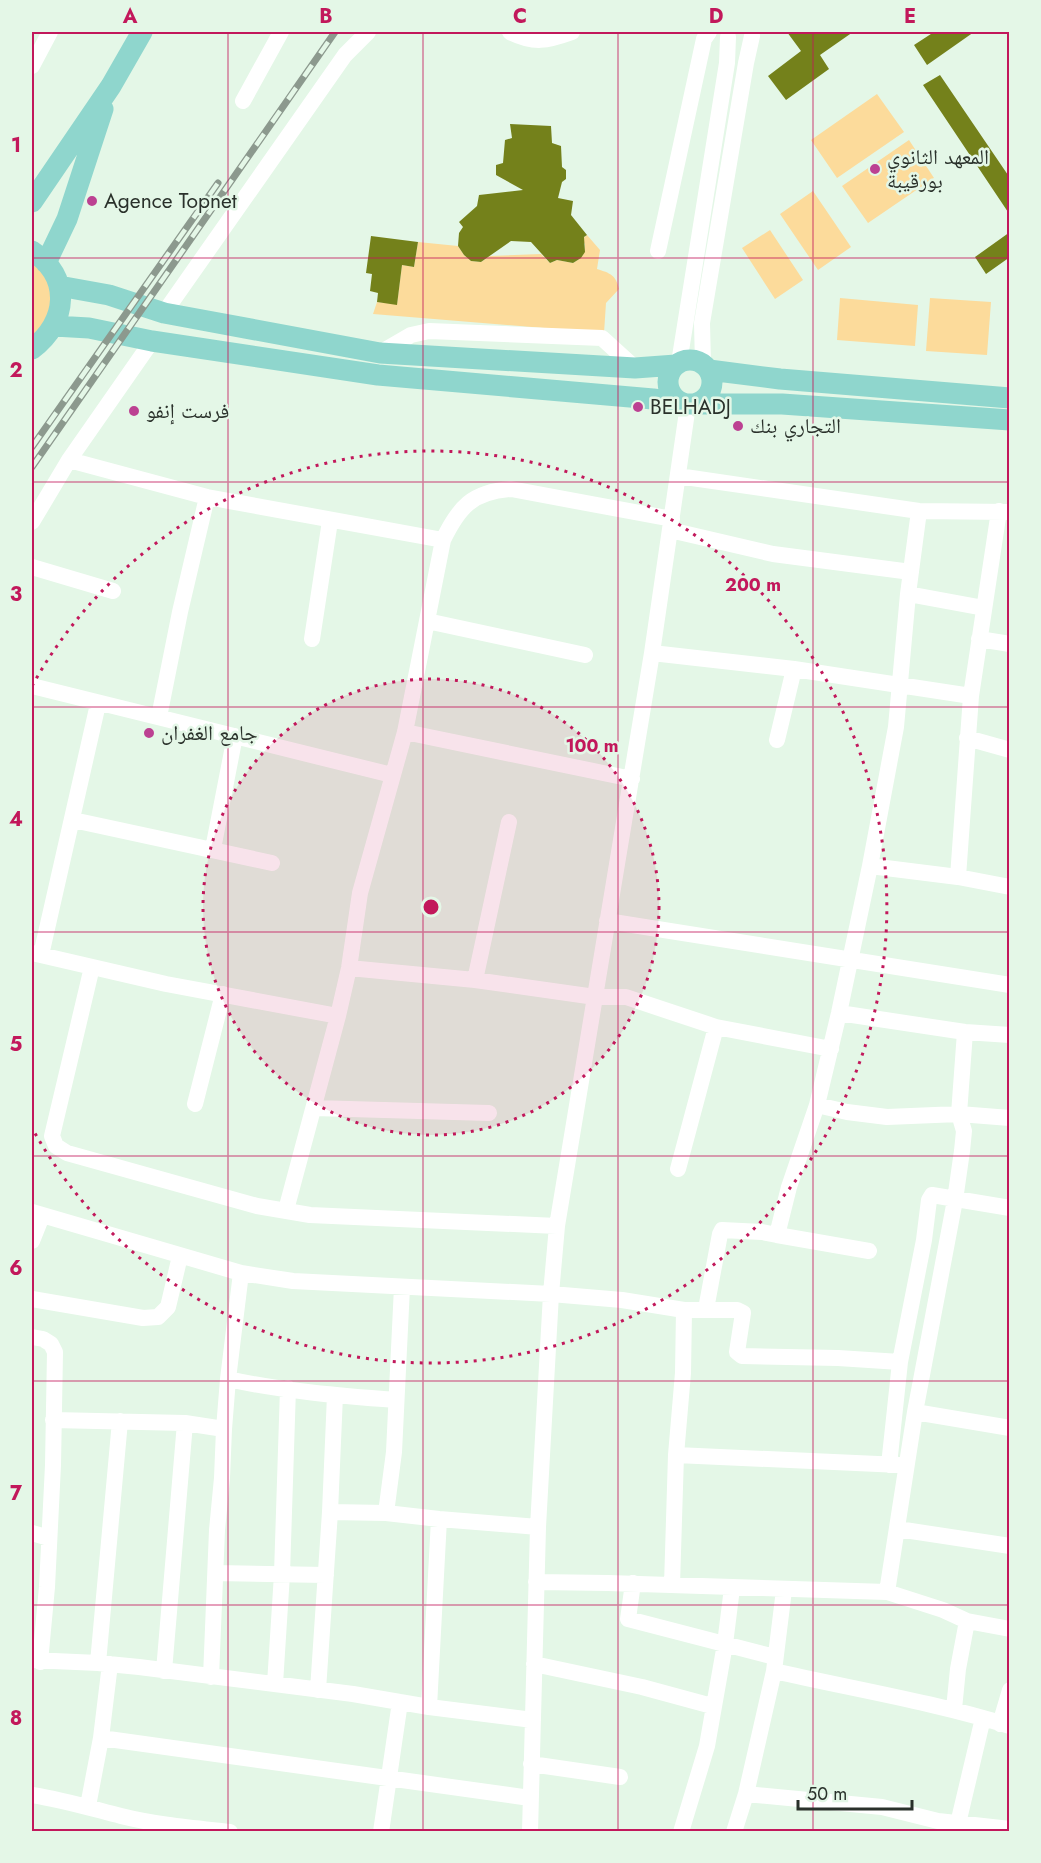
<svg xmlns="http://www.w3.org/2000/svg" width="1041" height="1863" font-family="Jost,'Noto Naskh Arabic',sans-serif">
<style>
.green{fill:#fcdb9b}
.building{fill:#74811b}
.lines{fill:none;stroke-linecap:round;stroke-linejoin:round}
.minor{stroke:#fff;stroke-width:16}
.major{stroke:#8fd6cd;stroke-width:21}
.rail-casing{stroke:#8c998e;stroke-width:7}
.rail{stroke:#e4f7e7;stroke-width:4.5;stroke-dasharray:14;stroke-linecap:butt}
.grid{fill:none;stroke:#c2185b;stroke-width:1.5;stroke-opacity:0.55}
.ring{fill:none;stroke:#c2185b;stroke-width:3;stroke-dasharray:3 6}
.poi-dot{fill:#bc4192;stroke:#e4f7e7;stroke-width:2}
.labels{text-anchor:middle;stroke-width:5;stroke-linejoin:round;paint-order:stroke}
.poi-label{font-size:21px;fill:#2a312b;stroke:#e4f7e7;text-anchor:start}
.centre{fill:#c2185b;stroke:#e4f7e7;stroke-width:3}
.ring-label{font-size:18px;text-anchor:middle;font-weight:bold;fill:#c2185b;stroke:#e4f7e7;stroke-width:5;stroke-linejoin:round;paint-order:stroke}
.neatline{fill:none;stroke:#c2185b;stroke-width:2}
.grid-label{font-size:20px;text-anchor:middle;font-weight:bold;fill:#c2185b}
</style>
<rect width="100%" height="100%" fill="#e4f7e7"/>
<path class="green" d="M877,94L904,132L837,178L811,140Z
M909,140L934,178L868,223L842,186Z
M813,191L851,247L818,270L780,214Z
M770,230L803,280L775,299L742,248Z
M587,235L600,250L597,269C610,273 616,275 619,289L606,303L604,333L373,314L377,302L397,304L402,265L414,267L418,242L458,246L464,255L471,261L481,262L490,256L541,254L550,263L557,260L573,263C582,258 585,255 585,244L581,240Z
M32,256L51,274L52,317L32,338Z
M840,298L918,305L915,346L837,340Z
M930,298L991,302L987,355L926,351Z"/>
<path class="building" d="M787,32H853L820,55L829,69L786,100L768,76L801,51Z
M934,32H974L927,65L914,45Z
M940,75L1010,178V215L923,85Z
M510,124L551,126L552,143L561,146L562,167L566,170V179L562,182L558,198L573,201L571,215L587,235L584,237L585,252L581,258L573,263L557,260L550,263L531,242L511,241L481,262L471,261L464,255L458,246L459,233L463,227L459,222L477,206L479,195L523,190L496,175V165L503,163L505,140L512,138Z
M1010,232V257L986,274L975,257Z
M371,236L418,242L414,267L402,265L397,305L377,302L378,293L370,291L372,274L366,273Z"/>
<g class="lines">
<path class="minor" d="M510,32C534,44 547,41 572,32
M32,66L50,32
M243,101L281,32
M658,251L704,39L709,32
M164,313L345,55L368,32
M380,353L411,335L429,331L602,338L635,368
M679,363L727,63L728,37
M703,364L702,323L746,63L752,36
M69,460L207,497L443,540
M678,476L919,511L1009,512
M32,522L69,460L152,341
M670,530L773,554L911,572
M32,567L113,591
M908,594L984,608
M427,621L585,655
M312,639L330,521
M979,639L1010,644
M652,653L794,669L971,696
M32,686L392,775
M159,717L180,612L207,497
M405,732L632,779
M967,738L1010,750
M777,740L794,669
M73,820L272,863
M213,849L235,736
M870,866L958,877L1010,887
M958,877L971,696L999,511
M607,921L1010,985
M32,953L166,984L338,1016
M41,955L98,704
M92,967L52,1136L56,1146L67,1153L257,1206L310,1215L557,1226
M349,968L475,980L595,997H626L716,1027L831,1049
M475,980L509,822
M839,1013L965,1032L1010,1035
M195,1104L223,994
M817,1105L847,1112L887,1117L959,1114L1010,1118
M314,1108L489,1113
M678,1169L716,1027
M286,1210L338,1016L349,968L360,893L405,732L443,540C459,507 472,492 511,489L672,519
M32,1212L241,1273L293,1281L551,1294L622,1300L684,1310H737L743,1313L737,1352L742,1356L838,1358L900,1362
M777,1235L869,1251
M32,1241L42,1216
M32,1299L143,1318L158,1317L168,1307L180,1256
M706,1309L720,1234L722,1230L762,1232L777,1235L789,1187L817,1105L839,1013L870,866L896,727L908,594L919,511
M32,1337L43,1339L51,1344L55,1352L53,1465L47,1587L40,1662
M228,1379C282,1391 341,1396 396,1400
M915,1412L1010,1428
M53,1420L185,1423L224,1429
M676,1455L900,1465
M889,1465L900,1362L924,1240L929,1200L932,1195L1010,1208
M330,1512L386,1513L439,1519L538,1527
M386,1513L394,1452L402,1287
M898,1529L1010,1546
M32,1533L49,1538
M216,1573L326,1575
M536,1582L608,1583L887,1592L943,1610L967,1621L1010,1629
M633,1583L628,1619L775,1657
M672,1585L676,1455L683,1373L684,1310
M887,1592L915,1412L955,1200L962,1151L964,1131L959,1114L965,1032
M32,1660L98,1663L139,1667L353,1694L429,1707L533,1720
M98,1663L120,1421
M534,1664L642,1687L712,1706
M164,1671L185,1423
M774,1671C853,1689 933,1702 1010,1726
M211,1677L217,1530L222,1478L224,1429L228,1379L241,1273
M275,1684L282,1574L288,1388
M318,1690L330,1512L335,1395
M429,1707L439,1519
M954,1709L958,1669L967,1621
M1000,1724L1010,1690
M101,1738L530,1798
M531,1764L620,1777
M746,1794L882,1807L938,1821L1010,1829
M32,1795C64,1800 90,1808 121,1816C157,1825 194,1828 230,1832
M88,1806L101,1738L110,1664
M381,1832L400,1702
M530,1832L538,1527L551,1294L557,1226L652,653L688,405
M681,1832L707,1746L725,1644L732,1588
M734,1832L746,1794L774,1671L784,1590
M956,1832L983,1718"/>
<path class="major" d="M32,202L111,86L142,32
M32,251C72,277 68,322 32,349
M46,263L67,219L103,109
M59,286L109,295L164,313L380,353L635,368L676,365
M54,326L89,328L152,341L378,375L653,399L682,403
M668 382a22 22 0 1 1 44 0a22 22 0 1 1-44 0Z
M709,370L780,379L1010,398
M695,404H782L1010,420"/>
<defs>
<path id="rail" d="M32,447L218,183
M32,467L335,32"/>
</defs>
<use href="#rail" class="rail-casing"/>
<use href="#rail" class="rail"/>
</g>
<path class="grid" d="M228,32V1832M423,32V1832M618,32V1832M813,32V1832M32,258H1010M32,482H1010M32,707H1010M32,932H1010M32,1156H1010M32,1381H1010M32,1605H1010"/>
<circle cx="431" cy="907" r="228" fill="#c2185b" fill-opacity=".12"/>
<g class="ring">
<circle cx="431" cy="907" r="228"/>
<path d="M32 686A456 456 0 1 1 32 1128"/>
</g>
<g class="poi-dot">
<circle cx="875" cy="169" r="6"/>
<circle cx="92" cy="201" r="6"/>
<circle cx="638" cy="407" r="6"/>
<circle cx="134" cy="411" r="6"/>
<circle cx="738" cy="426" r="6"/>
<circle cx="149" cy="733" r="6"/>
</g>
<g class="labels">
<g class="poi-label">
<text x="887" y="164">المعهد الثانوي<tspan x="887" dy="24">بورقيبة</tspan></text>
<text x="104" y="208">Agence Topnet</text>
<text x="650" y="414">BELHADJ</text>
<text x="146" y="418">فرست إنفو</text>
<text x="750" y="433">التجاري بنك</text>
<text x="161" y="740">جامع الغفران</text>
</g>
</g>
<circle cx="431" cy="907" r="9" class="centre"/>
<g class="ring-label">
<text x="753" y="591">200 m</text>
<text x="592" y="752">100 m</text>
</g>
<rect width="1041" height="1863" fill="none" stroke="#e4f7e7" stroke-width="66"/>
<path d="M798 1800v9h114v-9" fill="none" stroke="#2a312b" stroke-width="3"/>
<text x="807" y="1800" font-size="18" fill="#2a312b" stroke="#e4f7e7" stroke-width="4.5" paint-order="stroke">50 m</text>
<rect x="33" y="33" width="975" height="1797" class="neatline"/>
<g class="grid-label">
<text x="130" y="23">A</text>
<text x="326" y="23">B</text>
<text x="520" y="23">C</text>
<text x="716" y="23">D</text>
<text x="910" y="23">E</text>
<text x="16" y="152">1</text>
<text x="16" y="377">2</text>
<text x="16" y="601">3</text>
<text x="16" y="826">4</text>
<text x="16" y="1051">5</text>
<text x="16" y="1275">6</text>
<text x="16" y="1500">7</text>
<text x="16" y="1725">8</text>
</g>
</svg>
